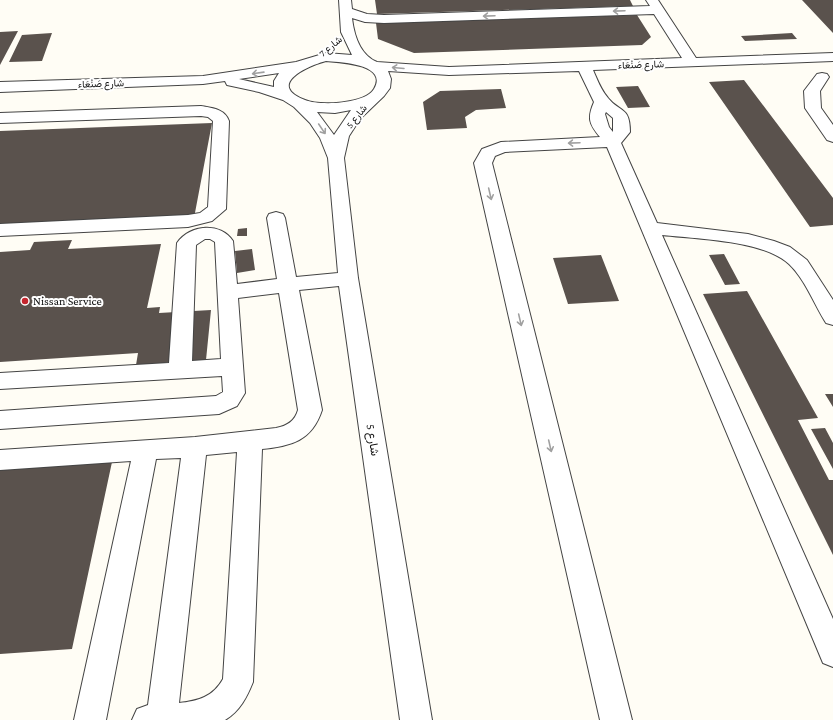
<svg xmlns="http://www.w3.org/2000/svg" width="833" height="720" font-family="'Crimson Pro',Vazirmatn,serif">
<style>
.building{fill:#5a524d}
.lines{fill:none;stroke-linecap:round;stroke-linejoin:round}
.minor-casing{stroke:#444;stroke-width:2}
.minor{fill:#fff;fill-rule:evenodd}
.oneway{stroke:#a0a0a0}
.poi-dot{fill:#c4262e;stroke:#fff;stroke-width:1.5}
.labels{text-anchor:middle;stroke-width:4;stroke-linejoin:round;paint-order:stroke}
.far-street-label{font-size:10px;fill:#111;stroke:#fff}
.poi-label{font-size:12px;fill:#111;stroke:#fff;text-anchor:start}
.street-label{font-size:12px;fill:#111;stroke:#fff}
</style>
<rect width="100%" height="100%" fill="#fffdf5"/>
<path class="building" d="M375,0H630L633,6L377,14Z
M802,0H833V33Z
M637,15L651,37L642,45L414,53L378,39L376,23Z
M18,31L0,65V32Z
M52,33L42,61L9,62L22,35Z
M792,33L797,39L745,41L741,36Z
M744,80L833,198V225L810,227L709,82Z
M638,86L650,107L628,108L616,87Z
M501,89L506,108L476,110L465,117L467,128L427,130L423,102L440,91Z
M212,123L194,218L0,227V131Z
M247,228V236H237L238,229Z
M72,240L68,249L161,244L147,308L160,307L159,313L211,310L206,360L136,365L138,353L0,362V252L30,250L34,242Z
M252,249L255,270L237,273L235,251Z
M724,254L740,284L725,285L709,255Z
M601,255L619,301L568,304L553,258Z
M747,291L818,418L798,420L829,480H833V555L703,294Z
M825,394H833V407Z
M825,428L833,443V469L811,429Z
M112,462L72,649L0,654V469Z"/>
<g class="lines">
<defs>
<path id="minor" d="M339,0H351L352,9L367,14L384,15L650,6L646,0H658L696,58L833,53V61L593,70C597,79 601,90 608,98C620,113 630,106 630,132L621,143L657,223L748,234L774,241L790,247L807,260L833,300V325L826,323C814,304 805,279 789,264C763,240 697,239 662,235L833,619V667L823,663L607,147L505,152L495,156L492,163L632,720H600L474,163L482,149L501,142L600,137C589,124 587,118 594,102L579,71L449,75L388,71L391,79L390,88L384,96L360,119L349,136L344,158L358,278L432,720H400L339,286L299,290L322,410C312,441 291,446 262,449L253,682C247,697 240,711 225,720H132L137,709L148,705L181,458L156,459L106,720H74L131,461L0,470V450L195,437L276,428C287,426 295,421 298,410L279,293L238,298L245,393L237,406L219,414L0,429V411L216,396L223,392L222,376L0,389V373L169,363L177,243C190,224 221,222 233,241L237,284L277,279L267,218L269,214L276,212L283,214L285,218L296,277L338,273L328,158L320,138L310,123L294,107L283,100L259,92L227,85L225,81L203,84L0,92V82L203,76L296,62L326,53L352,55L341,32ZM654,14L682,58L449,67L377,62C360,55 354,35 352,18L365,22L384,23ZM326,61C339,62 389,64 374,89C365,104 320,106 305,100C266,85 307,66 326,61ZM279,73L274,81V87L239,79ZM351,110L334,135L317,112L335,113ZM606,112L613,118V132L609,127L605,114ZM205,239H210L215,242L221,359L192,361L196,245ZM237,452L223,679C213,697 198,701 179,703L206,455Z
M822,73L827,74L829,77L820,91L821,108L833,125V142L827,140L805,108L804,91L817,74Z
M201,106C212,108 225,109 229,121L226,209L212,221L188,227L0,236V224L188,215L200,213L208,207L213,121L208,117L201,116L0,123V113Z"/>
</defs>
<use href="#minor" class="minor-casing"/>
<use href="#minor" class="minor"/>
</g>
<defs><path id="oneway-shaft" d="M-6 0H5M1.5-3L5.5 0L1.5 3" fill="none" stroke-width="1.6" stroke-linecap="round" stroke-linejoin="round"/></defs>
<g class="oneway">
<use href="#oneway-shaft" transform="translate(619 11) rotate(178)"/>
<use href="#oneway-shaft" transform="translate(489 16) rotate(178)"/>
<use href="#oneway-shaft" transform="translate(398 68) rotate(-175)"/>
<use href="#oneway-shaft" transform="translate(258 73) rotate(172)"/>
<use href="#oneway-shaft" transform="translate(322 129) rotate(56)"/>
<use href="#oneway-shaft" transform="translate(574 143) rotate(178)"/>
<use href="#oneway-shaft" transform="translate(490 194) rotate(77)"/>
<use href="#oneway-shaft" transform="translate(520 320) rotate(77)"/>
<use href="#oneway-shaft" transform="translate(550 446) rotate(77)"/>
</g>
<circle class="poi-dot" cx="25" cy="301" r="4"/>
<g class="labels">
<g class="far-street-label">
<text transform="translate(330 46) rotate(-40)" y="4">شارع 7</text>
<text transform="translate(641 64) rotate(-2)" y="4">شارع صَنْعَاء</text>
<text transform="translate(101 83) rotate(-2)" y="4">شارع صَنْعَاء</text>
<text transform="translate(356 116) rotate(-51)" y="4">شارع 5</text>
</g>
<g class="poi-label">
<text x="33" y="305">Nissan Service</text>
</g>
<g class="street-label">
<text transform="translate(373 440) rotate(81)" y="4">شارع 5</text>
</g>
</g>
</svg>
